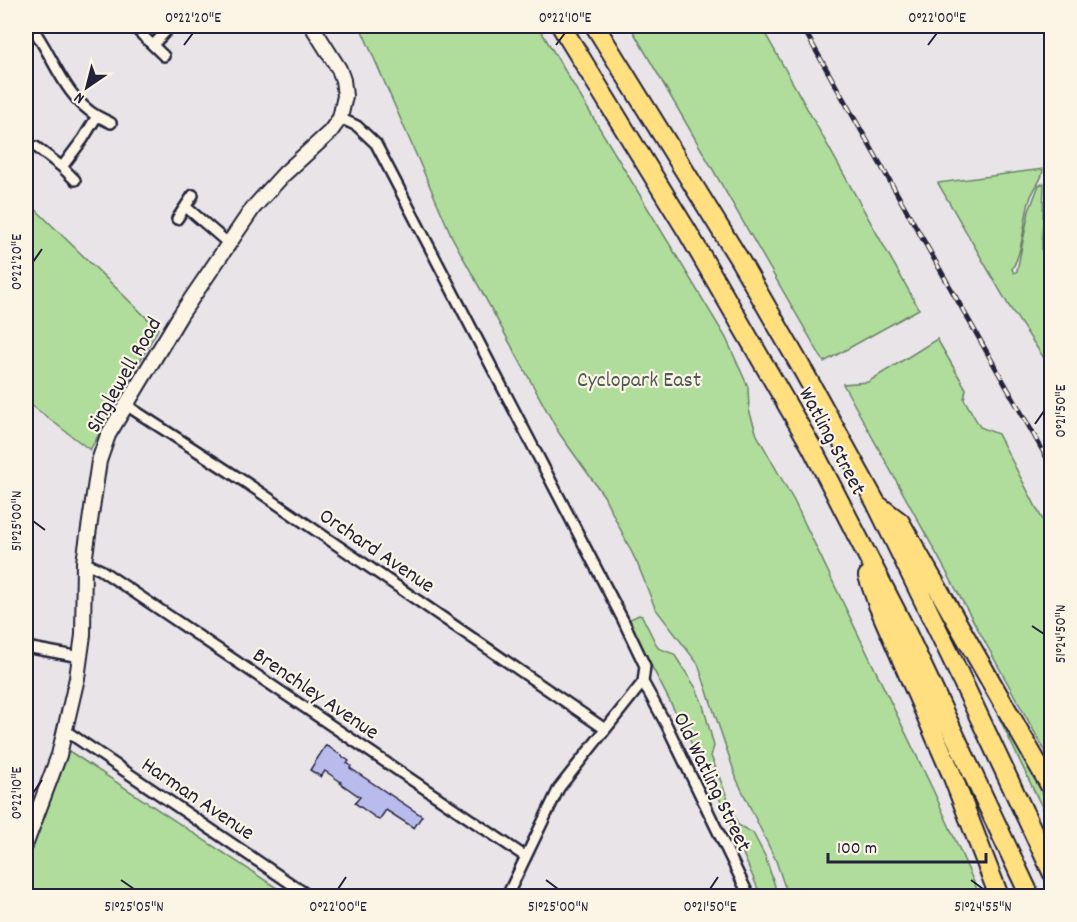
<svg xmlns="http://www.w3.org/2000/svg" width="1077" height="922" font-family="Dekko,sans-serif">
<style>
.green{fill:#b0dd9b;stroke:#69806b;stroke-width:1.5}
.building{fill:#b9bbed;stroke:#22223b;stroke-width:1.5}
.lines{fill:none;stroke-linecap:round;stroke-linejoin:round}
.street-casing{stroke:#22223b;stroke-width:14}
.secondary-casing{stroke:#22223b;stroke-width:18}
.highway-casing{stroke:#22223b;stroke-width:22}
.street{stroke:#fcf5e5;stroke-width:9}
.secondary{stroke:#fcf5e5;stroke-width:14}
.highway{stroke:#ffdf80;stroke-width:18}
.rail-casing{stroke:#22223b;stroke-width:5}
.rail{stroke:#fcf5e5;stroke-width:3;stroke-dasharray:9;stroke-linecap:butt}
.ticks{fill:none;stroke:#22223b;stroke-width:2}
.labels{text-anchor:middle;stroke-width:4.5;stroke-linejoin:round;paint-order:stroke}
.street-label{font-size:22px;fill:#22223b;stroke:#fcf5e5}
.park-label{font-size:22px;fill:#4d5a58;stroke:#fcf5e5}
.neatline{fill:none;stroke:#22223b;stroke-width:2}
.ticks-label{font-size:15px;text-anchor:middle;fill:#22223b}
</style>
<rect width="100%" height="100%" fill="#e8e4e7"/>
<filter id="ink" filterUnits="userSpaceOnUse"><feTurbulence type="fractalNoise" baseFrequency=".0167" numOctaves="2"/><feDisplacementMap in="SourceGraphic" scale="12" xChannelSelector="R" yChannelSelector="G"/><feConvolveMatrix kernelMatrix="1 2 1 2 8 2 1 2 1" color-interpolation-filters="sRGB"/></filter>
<g filter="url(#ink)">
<path class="green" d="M360,26H538L726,338L748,387L749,410L757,435L794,501L934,792L980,896H788L776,861L737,780L698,664L655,608L638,565L604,496L559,433L452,237Z
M630,26H761L919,309L824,362Z
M1043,169C1043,180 1034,187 1030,199C1023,221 1024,249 1012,269L1014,273L1017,271L1029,211L1039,185L1044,183L1042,247L1044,276L1051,299V372L1046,361L1009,306L938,183Z
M26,200L158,329L90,450L26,401Z
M937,339L966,389L964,399L980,427L998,434L1051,536V762L843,384L868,382Z
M639,615L642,616L658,648L674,654L696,688L703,705L714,746L711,756L738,825L753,833L765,856L775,886L771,896H761L718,795L628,620Z
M971,659L1051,796V826Z
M69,751L289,896H26V863Z"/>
<path class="building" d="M326,745L349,761L347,763L351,766L350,768L422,816L414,828L386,810L379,820L355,803L360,797L340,783L341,782L325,771L321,777L310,770Z"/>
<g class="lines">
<defs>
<path id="street" d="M31,26C53,55 64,97 97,116L83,139L62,167L36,147
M139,32L164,56
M153,45L171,26
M97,116L111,123
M340,118L357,126L376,144L623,620L645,666L643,682
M62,167L75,180
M186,207L229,244
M177,219L193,195
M126,405L248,484L605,729
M84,562L101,570L526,857
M26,647L80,657
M643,682L667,726L749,896
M66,731L309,896
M507,896L559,788L643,682"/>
<path id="secondary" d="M26,843L59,755L77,678L83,635L84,562L99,461L108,435L181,314L253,208L284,174L330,132L340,118L345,96L343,80L339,69L312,26"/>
<path id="highway" d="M561,26L687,231L811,446L903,625L1030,896
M595,26L739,259L805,374L876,503L951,657L1052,872
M879,506L900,522L1052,789
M868,576L878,605L952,775L999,896"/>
</defs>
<use href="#street" class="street-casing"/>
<use href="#secondary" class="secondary-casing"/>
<use href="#highway" class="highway-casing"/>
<use href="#street" class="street"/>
<use href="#secondary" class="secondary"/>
<use href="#highway" class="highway"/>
<defs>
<path id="rail" d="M802,26L1052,467"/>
</defs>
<use href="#rail" class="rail-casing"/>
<use href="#rail" class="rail"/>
</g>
</g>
<path class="ticks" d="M184,45L193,33M556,45L565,33M928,45L937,33M33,262L42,249M1035,424L1044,411M33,521L45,530M1032,626L1044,634M33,793L42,780M121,880L134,889M546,880L558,889M971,880L983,889M338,889L346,877M710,889L718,877"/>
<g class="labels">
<g class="street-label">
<text transform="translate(122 374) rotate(-60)" y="8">Singlewell Road</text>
<text transform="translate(834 440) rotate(62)" y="8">Watling Street</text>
<text transform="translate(378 549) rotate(34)" y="8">Orchard Avenue</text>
<text transform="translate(317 692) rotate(34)" y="8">Brenchley Avenue</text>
<text transform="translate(714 781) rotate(64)" y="8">Old Watling Street</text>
<text transform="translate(199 797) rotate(34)" y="8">Harman Avenue</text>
</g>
<g class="park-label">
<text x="639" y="386">Cyclopark East</text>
</g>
</g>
<rect width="1077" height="922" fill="none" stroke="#fcf5e5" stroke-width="66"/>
<g transform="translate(87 87) rotate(215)" stroke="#fcf5e5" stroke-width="4.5" paint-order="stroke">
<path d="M0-4.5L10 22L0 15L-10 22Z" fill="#22223b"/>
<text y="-9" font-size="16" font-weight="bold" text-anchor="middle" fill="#22223b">N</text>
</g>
<path d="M828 853v9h158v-9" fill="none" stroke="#22223b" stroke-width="3"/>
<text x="837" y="853" font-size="18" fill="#22223b" stroke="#fcf5e5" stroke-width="4.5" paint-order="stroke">100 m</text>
<rect x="33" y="33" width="1011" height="856" class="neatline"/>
<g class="ticks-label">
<text x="193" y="22">0°22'20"E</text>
<text x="565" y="22">0°22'10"E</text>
<text x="937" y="22">0°22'00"E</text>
<text transform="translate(16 262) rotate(-90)" y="5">0°22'20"E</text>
<text transform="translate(1060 411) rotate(-90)" y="5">0°21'50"E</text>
<text transform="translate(16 521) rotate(-90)" y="5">51°25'00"N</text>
<text transform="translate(1060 634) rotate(-90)" y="5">51°24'50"N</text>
<text transform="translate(16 793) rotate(-90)" y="5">0°22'10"E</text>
<text x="134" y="911">51°25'05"N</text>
<text x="338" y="911">0°22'00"E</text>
<text x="558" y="911">51°25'00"N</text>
<text x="710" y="911">0°21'50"E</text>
<text x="983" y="911">51°24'55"N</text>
</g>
</svg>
